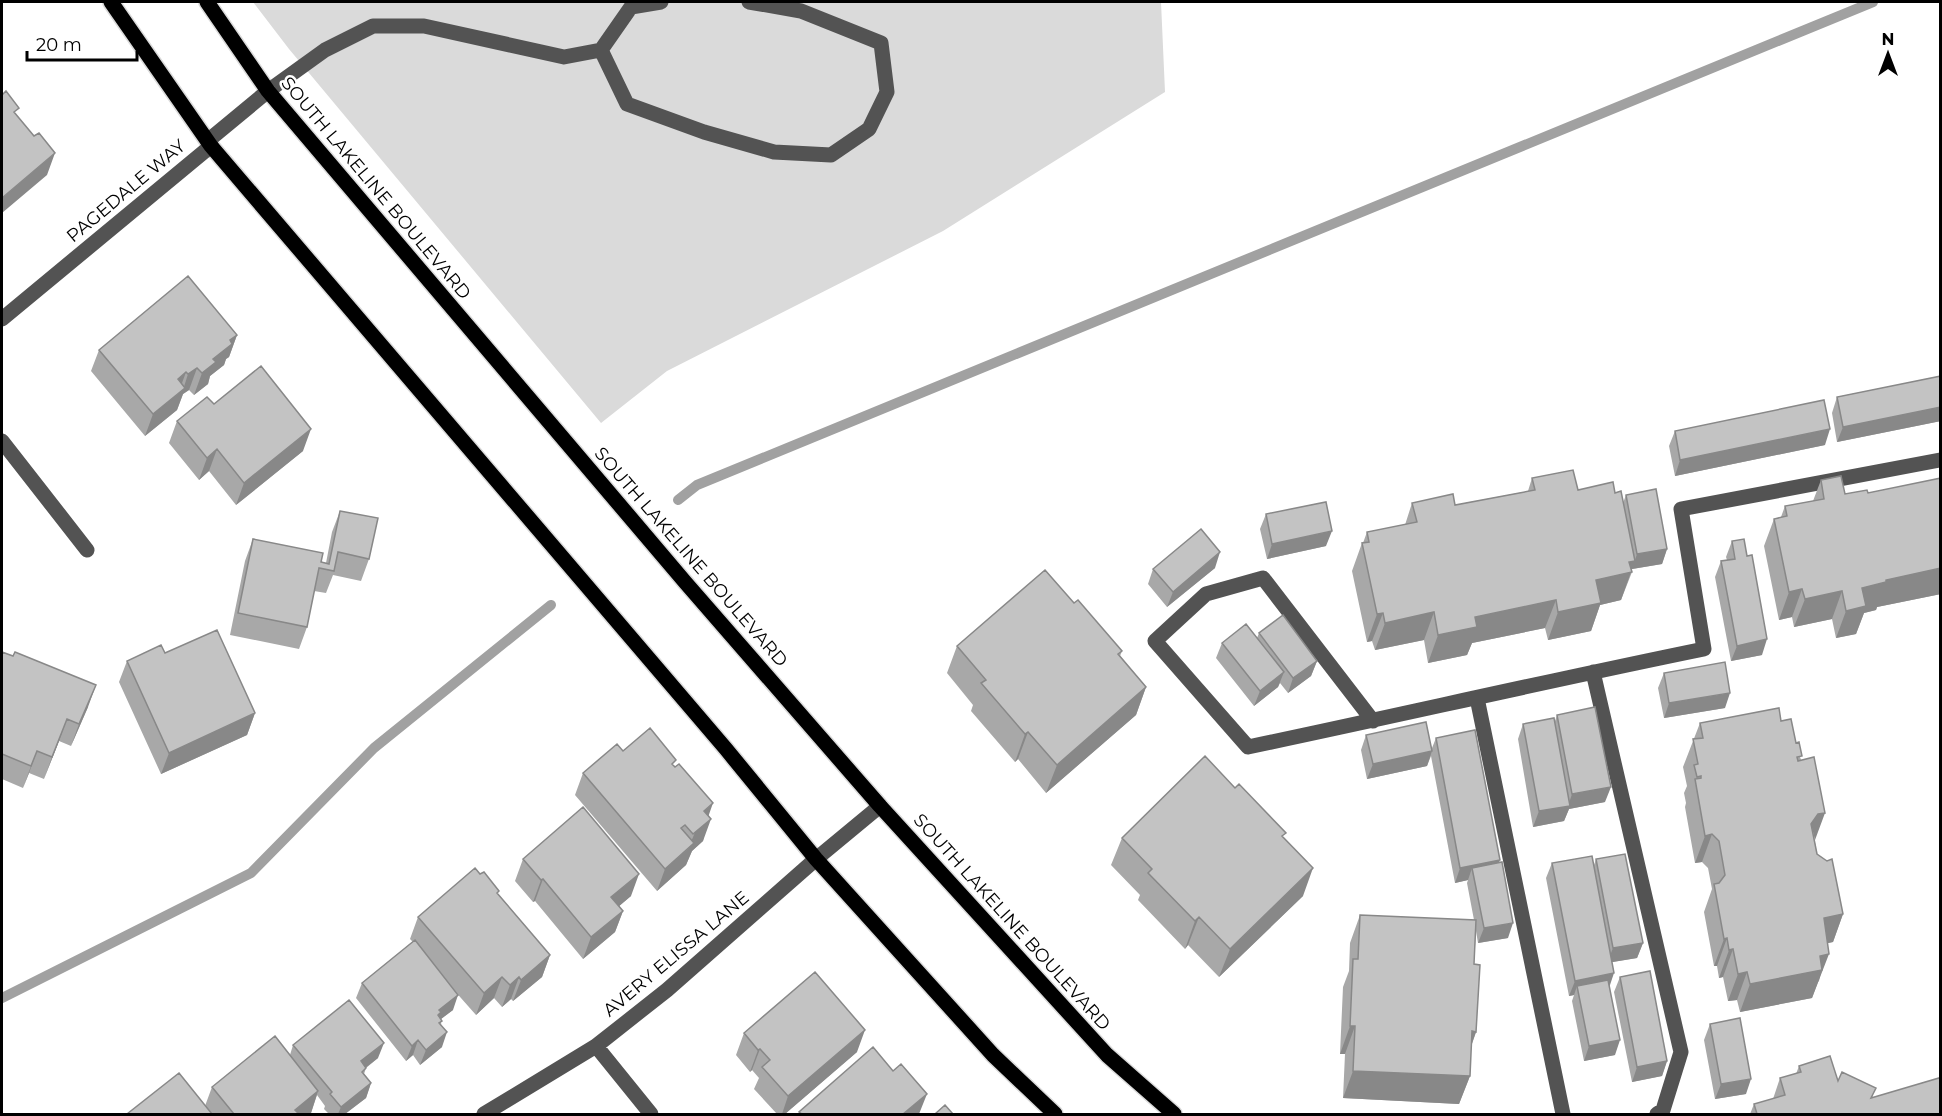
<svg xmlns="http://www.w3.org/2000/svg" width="1942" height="1116" font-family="Montserrat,sans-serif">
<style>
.green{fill:#dadada}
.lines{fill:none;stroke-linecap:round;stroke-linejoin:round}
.stream{stroke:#a1a1a1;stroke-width:10}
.major-casing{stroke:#dbdbdb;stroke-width:18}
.minor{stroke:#535353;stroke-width:15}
.major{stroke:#000;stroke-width:15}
.wall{fill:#a8a8a8}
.shaded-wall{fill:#888}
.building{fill:#c3c3c3;stroke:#888;stroke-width:1.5}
.labels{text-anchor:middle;stroke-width:5;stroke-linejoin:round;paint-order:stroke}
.street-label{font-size:18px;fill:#000;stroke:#fff}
</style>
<rect width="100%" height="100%" fill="#fff"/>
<path class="green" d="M253,2H1161L1165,92L943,231L667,371L601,423L289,49Z"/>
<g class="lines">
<path class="stream" d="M678,500L697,485L1873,2
M2,998L251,873L374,748L551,605"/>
<defs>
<path id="major" d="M111,2L211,146L726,749L816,859L993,1055L1055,1114
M207,2L268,91L685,582L880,806L1107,1055L1174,1114"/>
</defs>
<use href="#major" class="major-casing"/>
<path class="minor" d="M601,50L627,104L704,132L774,152L831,155L869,129L887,92L881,43L801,11L749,2
M2,319L211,146L210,139L268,91L325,50L373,26H424L564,57L601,50L631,7L661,2
M2,441L87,550
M1593,672L1681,1052L1663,1110L1657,1114
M1477,698L1563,1114
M1373,721L1263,578L1206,594L1155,641L1248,747C1400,715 1552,680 1704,649L1681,509L1940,460
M596,1046L651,1114
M484,1114L596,1046L667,990L816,859L880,806"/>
<use href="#major" class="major"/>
</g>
<path class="wall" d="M237,335L229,357L226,359L224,365L210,376L208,384L194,395L189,390L183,394L177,410L145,436L91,371L99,350Z
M1941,376V421L1837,442L1832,413L1837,397Z
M177,421L303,451L236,505L209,471L199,480L169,443Z
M1675,431L1825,445L1675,476L1669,446Z
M1532,478L1578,490L1615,493L1623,503L1626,495L1667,549L1662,564L1632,569V572L1621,600L1600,605L1591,631L1548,640L1545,628L1472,643L1467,655L1428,663L1424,640L1375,650L1372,641L1367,642L1352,571L1362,543H1363L1367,532L1405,525L1412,503L1455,505L1528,491Z
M1941,478V594L1877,607L1876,610L1864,613L1856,634L1836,638L1832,619L1794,627L1792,617L1779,620L1764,546L1774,519L1781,517L1785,506L1813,501L1821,480L1845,494L1868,493Z
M340,511L369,559L361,581L333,575L326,593L314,591L307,627L299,649L230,635L245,561L253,539L326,563L332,532Z
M1266,514L1326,546L1267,559L1260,529Z
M1732,541L1762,655L1731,661L1715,577L1721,561L1727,560L1726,557Z
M1215,568L1167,607L1148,584L1153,569Z
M1074,603L1122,651L1120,656L1146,687L1136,715L1046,793L1018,759L1015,762L971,711L973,705L947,673L957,646Z
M1259,633L1317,661L1311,676L1288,693L1280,683L1278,687L1254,706L1216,658L1222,643L1257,638Z
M2,652L88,707L71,746L59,741L44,779L29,773L23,788L2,779Z
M165,653L255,713L247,735L161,774L119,682L127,661Z
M1664,673L1725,708L1664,718L1658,688Z
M1557,715L1605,802L1569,809L1564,821L1533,827L1518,739L1523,724L1555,721Z
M1781,721L1796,743L1801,760L1817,854L1843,914L1833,942L1828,943L1819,981L1818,982L1812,998L1740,1012L1737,1000L1728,1001L1723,977L1719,978L1717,966H1714L1704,912L1712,889L1708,868L1702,862L1695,863L1685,807L1686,803L1684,793L1687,786L1683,767L1700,723Z
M1366,735L1432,748L1436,738L1499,863L1508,938L1478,943L1476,931L1474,964L1476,1032L1471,1047L1470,1076L1459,1104L1343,1098L1345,1054H1340L1343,987L1349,971L1350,943L1360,915L1474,920L1467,883L1468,880L1455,883L1431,756L1427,766L1367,779L1361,750Z
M623,751L674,766L708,816L703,841L692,851L686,865L657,891L575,795L583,773Z
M1122,838H1284L1303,896L1219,977L1188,945L1185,949L1138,900L1140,895L1111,865Z
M523,859L631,896L619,906L623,911L615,932L583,959L535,901L533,902L515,881Z
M1596,859L1643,943L1637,958L1612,962L1609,986L1615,1055L1584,1061L1572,1001L1574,995L1569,996L1546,878L1552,863L1594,865Z
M498,894L550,955L542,977L513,1001L511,999L502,1007L494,998L476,1015L453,989V1010L441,1019L442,1047L420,1065L413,1055L406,1061L356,998L362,983L413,942L410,939L418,917Z
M1620,977L1667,1061L1662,1076L1632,1082L1614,992Z
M1710,1024L1746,1094L1715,1099L1704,1040Z
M744,1033L857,1052L785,1114H777L754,1089L759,1078L752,1070L750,1072L736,1055Z
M293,1045L378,1058L366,1068L364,1074L371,1083L366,1098L345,1114H329L324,1109L325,1106L317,1095L311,1113L308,1114H127L205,1106L212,1087L290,1055Z
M1799,1066L1838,1081L1872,1097L1941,1114H1750L1754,1104L1773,1099L1780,1078L1796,1074Z"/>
<path class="shaded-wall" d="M55,153L47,175L2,213V198Z
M237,335L229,357L226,359L224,365L210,376L208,384L194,395L202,373L213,359L230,340Z
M197,368L189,390L183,394L177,410L145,436L153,414L183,390L188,374Z
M186,372L178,394V379Z
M1941,407V421L1837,442L1843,427Z
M311,429L303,451L236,505L244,483Z
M1830,429L1825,445L1675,476L1680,460Z
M217,449L209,471L199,480L207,458Z
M1332,531L1326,546L1267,559L1272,544Z
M1667,549L1662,564L1632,569L1637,554Z
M1220,552L1215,568L1167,607L1173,592Z
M1635,561L1621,600L1600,605L1591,631L1548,640L1558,612L1596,580L1629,562Z
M1941,568V594L1877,607L1876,610L1864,613L1856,634L1836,638L1846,611L1862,588L1886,580Z
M1802,589L1792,617L1779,620L1789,592Z
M1842,591L1832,619L1794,627L1805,599Z
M1556,600L1545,628L1472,643L1467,655L1428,663L1438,635L1475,617Z
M1434,612L1424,640L1375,650L1385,623Z
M1383,613L1372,641L1367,642L1377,614Z
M1767,639L1762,655L1731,661L1737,646Z
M1317,661L1311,676L1288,693L1293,678Z
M1284,672L1278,687L1254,706L1260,691Z
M96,685L88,707L71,746L79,724Z
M1146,687L1136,715L1046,793L1057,765Z
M1730,693L1725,708L1664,718L1669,703Z
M255,713L247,735L161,774L169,753Z
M67,719L59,741L44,779L52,757Z
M1028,732L1018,759L1015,762L1025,734Z
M37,751L29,773L23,788L31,766Z
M1432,751L1427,766L1367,779L1373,764Z
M1611,787L1605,802L1569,809L1564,821L1533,827L1539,811L1568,806L1572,794Z
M713,803L706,823L711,819L703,841L692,851L686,865L657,891L665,869L688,849L704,811Z
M1825,813L1815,840L1811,824L1818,814Z
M1712,834L1702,862L1695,863L1705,836Z
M1500,860L1494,876L1472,868L1468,880L1455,883L1460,868Z
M1313,868L1303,896L1219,977L1230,949Z
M639,874L631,896L604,919L611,897Z
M543,879L535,901L533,902L541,880Z
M623,911L615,932L583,959L591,937Z
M1843,914L1833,942L1814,946L1824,918Z
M1199,917L1188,945L1185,949L1195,921Z
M1513,923L1508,938L1478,943L1484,928Z
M1727,938L1717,966H1714L1724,939Z
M1643,943L1637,958L1607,963L1613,948Z
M1733,949L1723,977L1719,978L1729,950Z
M1829,954L1812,998L1740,1012L1750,984L1820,956Z
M550,955L542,977L513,1001L521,980Z
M1747,972L1737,1000L1728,1001L1738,974Z
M1614,973L1609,988L1577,986L1574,995L1569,996L1575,981Z
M502,977L494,998L476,1015L484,993Z
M519,977L511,999L502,1007L510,985Z
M458,995L453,1010L437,1022L435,1027L439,1010Z
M1350,1026H1355L1345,1054H1340Z
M865,1030L857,1052L785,1114H782L788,1096Z
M1472,1031L1476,1032L1466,1060Z
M447,1032L442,1047L420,1065L426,1050Z
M418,1040L413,1055L406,1061L412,1046Z
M1620,1040L1615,1055L1584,1061L1589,1046Z
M384,1043L378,1058L355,1076L361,1061Z
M760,1049L752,1070L750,1072L758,1050Z
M1667,1061L1662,1076L1632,1082L1637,1067Z
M1353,1071L1470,1076L1459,1104L1343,1098Z
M1751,1079L1746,1094L1715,1099L1721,1084Z
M371,1083L366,1098L345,1114H338L341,1107Z
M318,1091L311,1113L308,1114H293L295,1110Z
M927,1094L919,1114H903Z"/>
<path class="building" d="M6,91L19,108L14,112L34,136L39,133L55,153L2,198V95Z
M188,276L237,335L230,340L232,344L213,359L216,362L202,373L197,368L188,374L186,372L178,379L185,388L153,414L99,350Z
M261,366L311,429L244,483L217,449L207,458L177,421L207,397L214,404Z
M1941,376V407L1843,427L1837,397Z
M1824,400L1830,429L1680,460L1675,431Z
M1573,470L1578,490L1613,482L1615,493L1621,491L1635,561L1629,562L1632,572L1596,580L1601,603L1558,612L1556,600L1475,617L1477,627L1438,635L1434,612L1385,623L1383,613L1377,614L1362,543L1369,542L1367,532L1417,522L1412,503L1453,494L1455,505L1535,490L1532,478Z
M1841,476L1845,494L1867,490L1868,493L1941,478V568L1886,580V582L1862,588L1866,606L1846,611L1842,591L1805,599L1802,589L1789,592L1774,519L1787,516L1785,506L1824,499L1821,480Z
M1656,489L1667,549L1637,554L1626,495Z
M1326,502L1332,531L1272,544L1266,514Z
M340,511L378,518L369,559L338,552L334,571L319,568L307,627L238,613L253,539L323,553L321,562L329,564Z
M1201,529L1220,552L1173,592L1153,569Z
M1744,539L1747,556L1752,555L1767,639L1737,646L1721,561L1735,559L1732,541Z
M1045,570L1074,603L1078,600L1122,651L1118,654L1146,687L1057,765L1028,732L1025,734L981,683L986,680L957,646Z
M1283,615L1317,661L1293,678L1259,633Z
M1246,624L1284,672L1260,691L1222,643Z
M217,630L255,713L169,753L127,661L161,645L165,653Z
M2,652L13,656L15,652L96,685L79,724L67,719L52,757L37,751L31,766L2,754Z
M1725,662L1730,693L1669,703L1664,673Z
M1595,707L1611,787L1572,794L1557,715Z
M1779,708L1781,721L1791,719L1796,743L1799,742L1802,756L1797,757L1798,761L1814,757L1825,813L1818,814L1811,824L1817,854L1827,861L1832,859L1843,914L1824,918L1829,954L1820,956L1822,970L1750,984L1747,972L1738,974L1733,949L1729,950L1727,938L1724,939L1714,884L1719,883L1725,875L1719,841L1712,834L1705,836L1695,779L1701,778V776L1697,777L1694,765L1698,764L1693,739L1703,738L1700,723Z
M1554,718L1570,806L1539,811L1523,724Z
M1426,722L1432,751L1373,764L1366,735Z
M650,728L676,760L672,764L675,767L679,764L713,803L704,811L711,819L693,834L685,825L681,828L694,843L665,869L583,773L617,744L623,751Z
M1475,730L1500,860L1460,868L1436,738Z
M1205,756L1235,788L1239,784L1286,833L1282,836L1313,868L1230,949L1199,917L1195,921L1148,873L1152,869L1122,838Z
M583,807L639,874L611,897L623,911L591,937L543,879L541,880L523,859Z
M1625,854L1643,943L1613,948L1596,859Z
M1592,856L1614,973L1575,981L1552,863Z
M1502,862L1513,923L1484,928L1472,868Z
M475,868L480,874L484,872L499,891L497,893L550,955L521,980L519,977L510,985L502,977L484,993L418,917Z
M1360,915L1476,920L1474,964L1480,965L1476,1032L1472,1031L1470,1076L1353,1071L1355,1026H1350L1353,959H1358Z
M415,940L458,995L439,1010L441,1012L438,1015L442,1021L439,1023L447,1032L426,1050L418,1040L412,1046L362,983Z
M1650,971L1667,1061L1637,1067L1620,977Z
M815,972L865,1030L788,1096L762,1067L770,1060L760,1049L758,1050L744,1033Z
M1608,980L1620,1040L1589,1046L1577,986Z
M349,1000L384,1043L361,1061L366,1068L362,1072L371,1083L341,1107L330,1094L332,1092L293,1045Z
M1740,1018L1751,1079L1721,1084L1710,1024Z
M275,1036L318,1091L295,1110L299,1114H234L212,1087Z
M873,1047L893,1071L901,1064L927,1094L903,1114H802L799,1112Z
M1830,1056L1838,1081L1842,1072L1876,1088L1871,1098L1939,1078L1941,1082V1114H1757L1754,1104L1785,1095L1780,1078L1801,1072L1799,1066Z
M179,1073L212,1114H127Z
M945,1105L953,1114H935Z"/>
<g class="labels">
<g class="street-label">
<text transform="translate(376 188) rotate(50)" y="6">SOUTH LAKELINE BOULEVARD</text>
<text transform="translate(126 191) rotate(-40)" y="6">PAGEDALE WAY</text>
<text transform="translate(691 557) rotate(49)" y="6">SOUTH LAKELINE BOULEVARD</text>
<text transform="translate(1012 922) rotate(48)" y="6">SOUTH LAKELINE BOULEVARD</text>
<text transform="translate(676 954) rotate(-40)" y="6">AVERY ELISSA LANE</text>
</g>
</g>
<rect width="1942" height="1116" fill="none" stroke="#000000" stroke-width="6"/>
<g transform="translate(1888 54)" stroke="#ffffff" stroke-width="4.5" paint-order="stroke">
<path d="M0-4.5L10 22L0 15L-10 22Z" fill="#000000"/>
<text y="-9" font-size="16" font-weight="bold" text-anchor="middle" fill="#000000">N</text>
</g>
<path d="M27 51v9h110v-9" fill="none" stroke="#000000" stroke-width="3"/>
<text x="36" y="51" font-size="18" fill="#000000" stroke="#ffffff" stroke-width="4.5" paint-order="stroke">20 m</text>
</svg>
